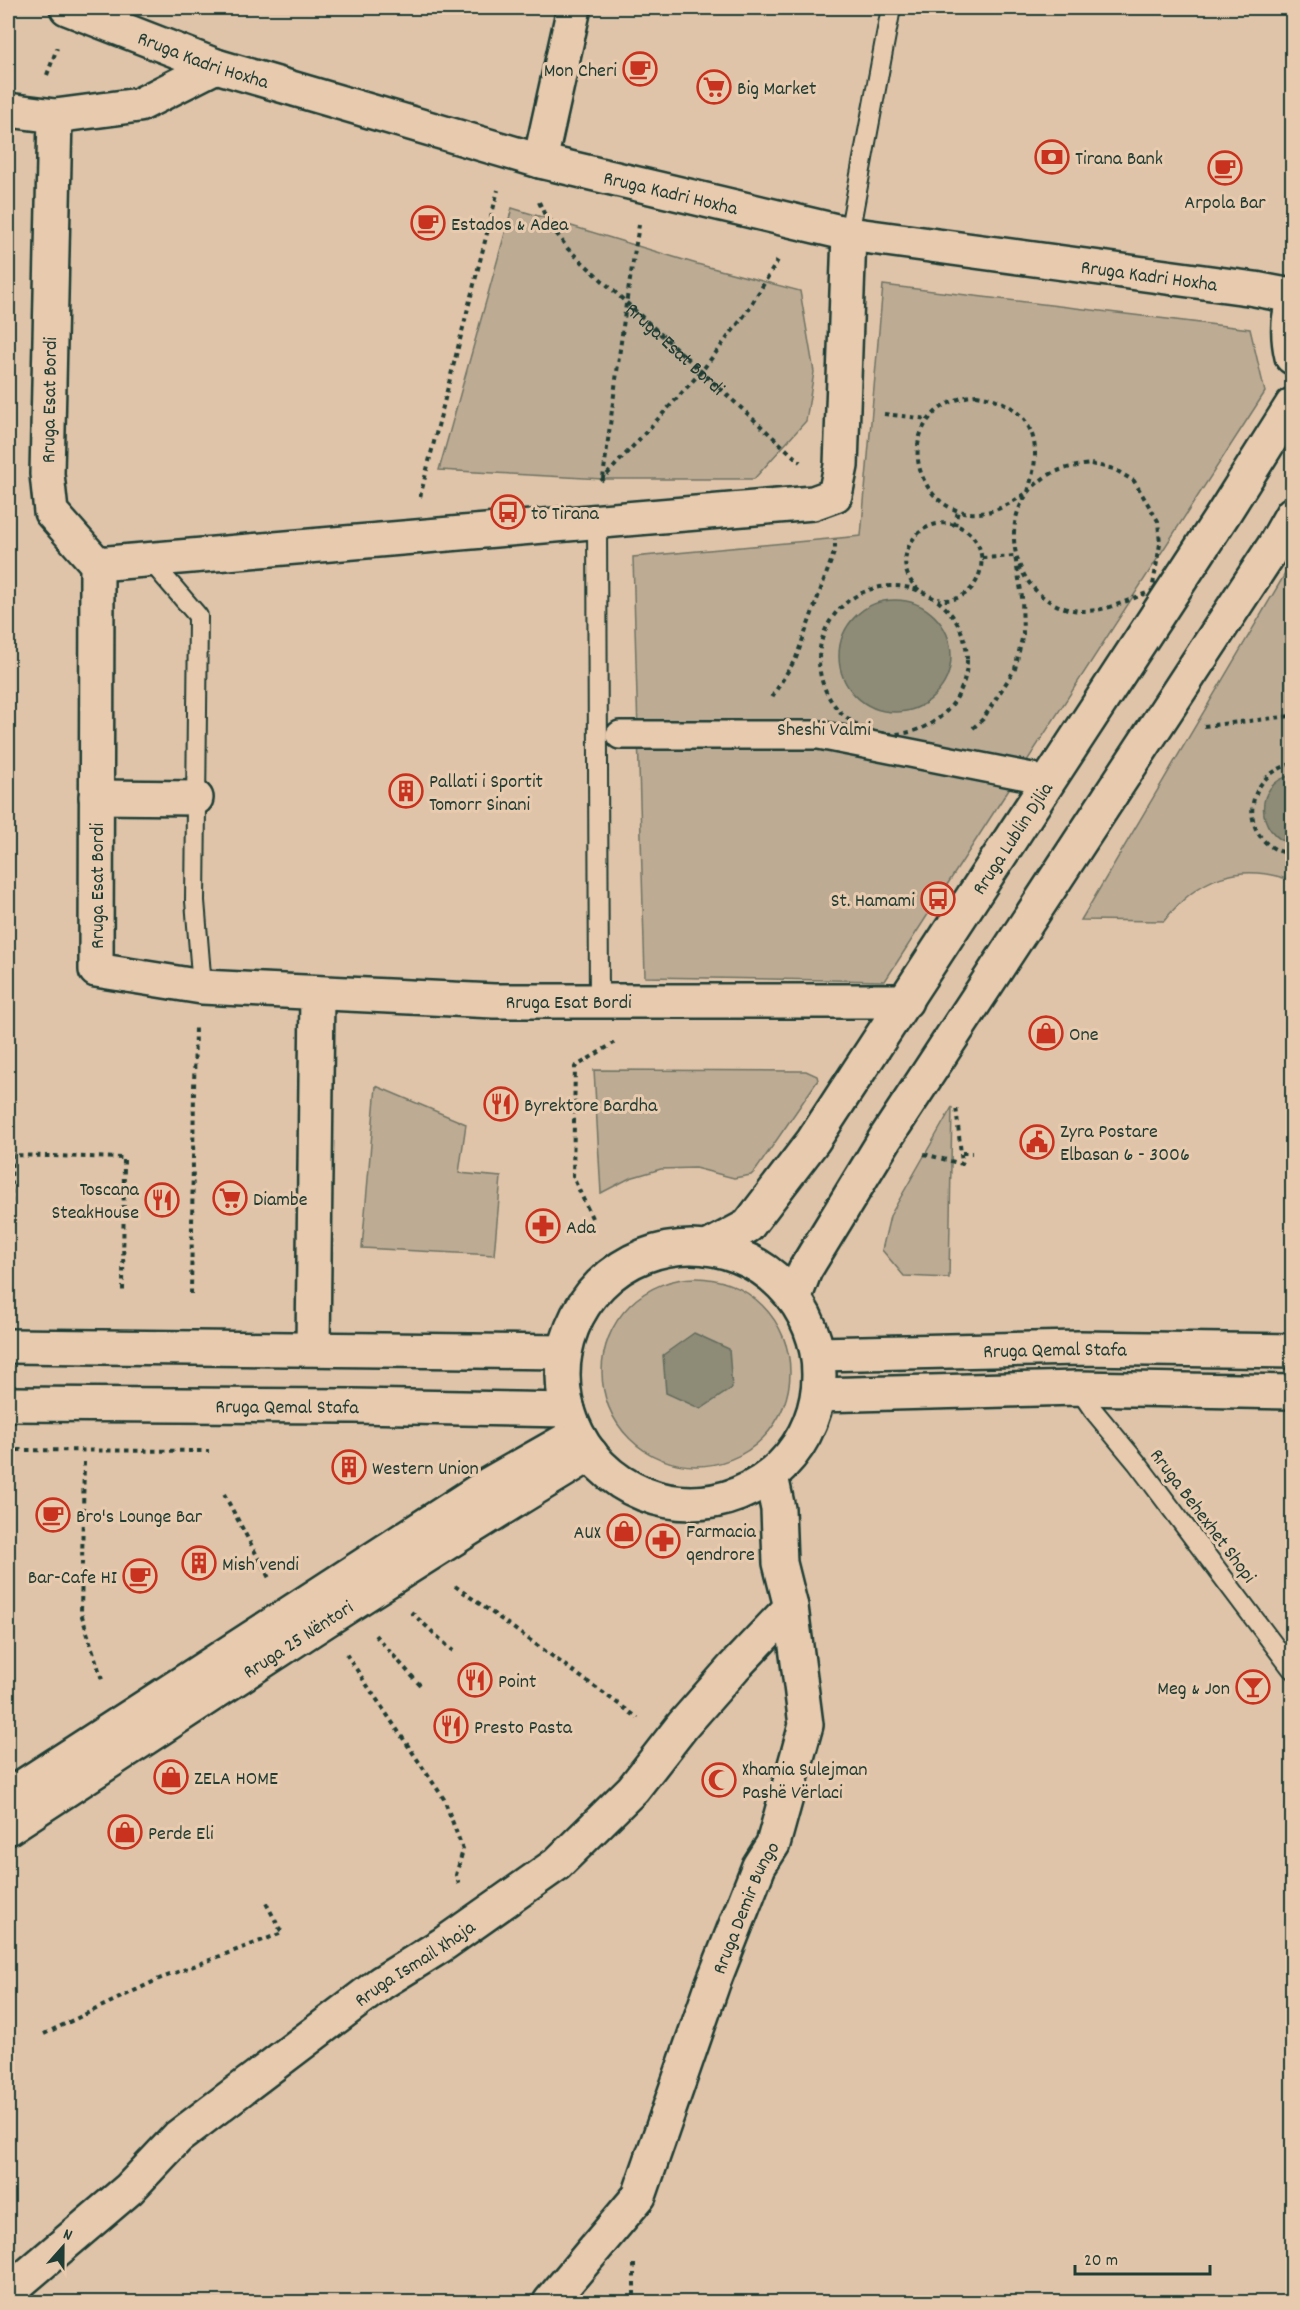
<svg xmlns="http://www.w3.org/2000/svg" width="1300" height="2310" font-family="Dekko,sans-serif">
<style>
.green{fill:#bdab94;stroke:#6e7464;stroke-width:1.5}
.water{fill:#8e8b77;stroke:#626c5c;stroke-width:1.5}
.lines{fill:none;stroke-linecap:round;stroke-linejoin:round}
.service-casing{stroke:#1f3d34;stroke-width:22}
.pedestrian-casing{stroke:#1f3d34;stroke-width:32}
.minor-casing{stroke:#1f3d34;stroke-width:38}
.tertiary-casing{stroke:#1f3d34;stroke-width:38}
.secondary-casing{stroke:#1f3d34;stroke-width:38}
.primary-casing{stroke:#1f3d34;stroke-width:38}
.path{stroke:#1f3d34;stroke-width:4;stroke-dasharray:4.5 4.5;stroke-linecap:butt}
.service{stroke:#e8caae;stroke-width:18}
.pedestrian{stroke:#e8caae;stroke-width:27}
.minor{stroke:#e8caae;stroke-width:33}
.tertiary{stroke:#e8caae;stroke-width:33}
.secondary{stroke:#e8caae;stroke-width:33}
.primary{stroke:#e8caae;stroke-width:33}
.labels{text-anchor:middle;stroke-width:6;stroke-linejoin:round;paint-order:stroke}
.street-label{font-size:20px;fill:#1f3d34;stroke:#e8caae}
.poi-label{font-size:20px;fill:#1f3d34;stroke:#e8caae;text-anchor:start}
.park-label{font-size:20px;fill:#274239;stroke:#e8caae}
</style>
<rect width="100%" height="100%" fill="#e0c4a9"/>
<filter id="ink" filterUnits="userSpaceOnUse"><feTurbulence type="fractalNoise" baseFrequency=".0167" numOctaves="2"/><feDisplacementMap in="SourceGraphic" scale="12" xChannelSelector="R" yChannelSelector="G"/><feConvolveMatrix kernelMatrix="1 2 1 2 8 2 1 2 1" color-interpolation-filters="sRGB"/></filter>
<g filter="url(#ink)">
<path class="green" d="M512,208L697,264L800,291L814,372L806,421L754,479H603L439,470Z
M883,285L1250,329L1265,392L885,981L645,977L633,557L861,536Z
M1292,562V881C1240,861 1197,878 1164,921L1081,920Z
M594,1070L806,1071L817,1076L818,1080L756,1170L751,1175L734,1178L695,1168L661,1169L630,1178L601,1193Z
M376,1086L466,1124L459,1173L501,1177L494,1255L362,1248Z
M952,1107L949,1278L904,1276L882,1250L890,1216Z
M602 1372a94 94 0 1 1 188 0a94 94 0 1 1-188 0Z"/>
<path class="water" d="M839 656a56 56 0 1 1 112 0a56 56 0 1 1-112 0Z
M1292,775V845C1255,833 1253,784 1292,775Z
M694,1333L729,1349L732,1388L701,1409L666,1393L663,1355Z"/>
<g class="lines">
<defs>
<path id="service" d="M849,234L891,8
M597,521L599,1001
M149,559L198,616L195,901L202,987
M1078,1388L1093,1410L1137,1463L1292,1669"/>
<path id="pedestrian" d="M620,735H819L1032,777"/>
<g id="minor">
<path d="M8,110L55,116L139,105L216,66"/>
<path id="s2" d="M55,116L47,474L51,512L97,564L96,970L202,987L494,1001H906"/>
<path d="M540,161L574,8"/>
<path d="M97,564L813,503L835,495L841,466L849,234"/>
<path d="M96,797L196,798"/>
<path d="M313,1348L317,993"/>
<path id="s3" d="M8,2292L129,2189L178,2137L381,1983L442,1945L557,1864L633,1789L683,1725L734,1667L791,1607"/>
<path id="s4" d="M550,2302L639,2196L713,1983L759,1866L773,1844L806,1725L791,1607L780,1563L778,1509L771,1476"/>
</g>
<g id="tertiary">
<path d="M8,1796L489,1484L577,1434"/>
<path id="s5" d="M8,1828C201,1702 393,1573 591,1454"/>
</g>
<g id="secondary">
<path id="s6" d="M67,8L216,66L540,161L849,234L1255,289L1292,296"/>
<path d="M1292,306C1287,324 1288,340 1292,357"/>
<path id="s7" d="M707,1248L748,1226L813,1141L1224,513L1292,405"/>
<path d="M794,1299L805,1270L885,1139L1274,546L1292,514"/>
</g>
<g id="primary">
<circle cx="691" cy="1375" r="128"/>
<path d="M8,1346L565,1352"/>
<path id="s8" d="M818,1354L1079,1348L1292,1351"/>
<path d="M818,1395L1078,1388L1292,1392"/>
<path id="s9" d="M8,1404L354,1406L568,1410"/>
</g>
</defs>
<use href="#service" class="service-casing"/>
<use href="#pedestrian" class="pedestrian-casing"/>
<use href="#minor" class="minor-casing"/>
<use href="#tertiary" class="tertiary-casing"/>
<use href="#secondary" class="secondary-casing"/>
<use href="#primary" class="primary-casing"/>
<g class="path">
<path d="M47,75L57,48"/>
<path id="s1" d="M539,202L548,222L568,249L800,462"/>
<path d="M976,395C1008,399 1036,419 1035,455C1035,468 1031,480 1028,492C1017,499 1004,508 991,511C916,531 879,409 976,395Z"/>
<path d="M884,414L928,419"/>
<path d="M1091,464L1114,469L1134,481L1158,521L1160,544L1152,591C1130,599 1106,612 1082,611C1013,608 988,512 1047,476C1061,468 1075,466 1091,464Z"/>
<path d="M603,478L626,304L639,225"/>
<path d="M601,481L701,372L747,312L778,260"/>
<path d="M420,497L498,190"/>
<path d="M955,526L958,510"/>
<circle cx="893" cy="660" r="74"/>
<path d="M919,590C884,561 922,507 962,528C999,548 979,608 938,599"/>
<path d="M772,697L796,658L835,550V539"/>
<path d="M1204,726L1292,716"/>
<path d="M973,728L983,719L1015,669L1023,634L1022,597L1015,556L982,558"/>
<path d="M1292,764C1239,777 1239,847 1292,854"/>
<path d="M962,1153H972"/>
<path d="M924,1154L962,1164L956,1106"/>
<path d="M592,1218L573,1177L575,1067L614,1043"/>
<path d="M8,1284L12,1155L124,1158L123,1291"/>
<path d="M191,1294L195,1025"/>
<path d="M8,1450L209,1451"/>
<path d="M84,1462L81,1613L103,1683"/>
<path d="M224,1494L269,1578"/>
<path d="M455,1586L638,1718"/>
<path d="M411,1612L453,1651"/>
<path d="M375,1635L420,1685"/>
<path d="M346,1654L444,1799L463,1850L456,1875L459,1884"/>
<path d="M179,1763L188,1778"/>
<path d="M44,2034L159,1979L282,1933L265,1901"/>
<path d="M634,2264V2302"/>
</g>
<use href="#service" class="service"/>
<use href="#pedestrian" class="pedestrian"/>
<use href="#minor" class="minor"/>
<use href="#tertiary" class="tertiary"/>
<use href="#secondary" class="secondary"/>
<use href="#primary" class="primary"/>
</g>
</g>
<defs>
<symbol id="cafe-ring" viewBox="-11 -11 22 22"><circle r="9.5" fill="#e8caae" stroke="#c8321e" stroke-width="1.5"/><path d="M-5.5-4.5H6V0H3Q3 3.5 0 3.5H-2.5Q-5.5 3.5-5.5 0ZM3-3.2v2h1.7v-2ZM-6 4.5H4V6H-6Z" fill="#c8321e"/></symbol>
<symbol id="supermarket-ring" viewBox="-11 -11 22 22"><circle r="9.5" fill="#e8caae" stroke="#c8321e" stroke-width="1.5"/><path d="M-6-5.5h2.5l.6 2H6L4.5 2H-2.5L-4.4-4H-6ZM-1.5 3.2a1.3 1.3 0 1 0 .1 0ZM3 3.2a1.3 1.3 0 1 0 .1 0Z" fill="#c8321e"/></symbol>
<symbol id="bank-ring" viewBox="-11 -11 22 22"><circle r="9.5" fill="#e8caae" stroke="#c8321e" stroke-width="1.5"/><path d="M-6-4H6V4H-6ZM0-2.3a2.3 2.3 0 1 0 0 4.6a2.3 2.3 0 1 0 0-4.6Z" fill="#c8321e"/></symbol>
<symbol id="bus-ring" viewBox="-11 -11 22 22"><circle r="9.5" fill="#e8caae" stroke="#c8321e" stroke-width="1.5"/><path d="M-5-6H5V4H4V6H2V4H-2V6H-4V4H-5ZM-3.5-4V0h7V-4ZM-3.5 1.2v1.5H-2V1.2ZM2 1.2v1.5H3.5V1.2Z" fill="#c8321e"/></symbol>
<symbol id="building-ring" viewBox="-11 -11 22 22"><circle r="9.5" fill="#e8caae" stroke="#c8321e" stroke-width="1.5"/><path d="M-4-6H4V6H1V3H-1V6H-4ZM-2.5-4.3h1.7v1.8h-1.7ZM.8-4.3h1.7v1.8H.8ZM-2.5-1h1.7V.8h-1.7ZM.8-1h1.7V.8H.8Z" fill="#c8321e"/></symbol>
<symbol id="shop-ring" viewBox="-11 -11 22 22"><circle r="9.5" fill="#e8caae" stroke="#c8321e" stroke-width="1.5"/><path d="M-5-2.5h2.3a2.7 3.5 0 0 1 5.4 0H5L5.5 6h-11ZM-1.5-2.5h3a1.5 2.3 0 0 0-3 0Z" fill="#c8321e"/></symbol>
<symbol id="restaurant-ring" viewBox="-11 -11 22 22"><circle r="9.5" fill="#e8caae" stroke="#c8321e" stroke-width="1.5"/><path d="M-5-6h1v4h1v-4h1v4h1v-4h1v5L-1.5 .5V6h-2V.5L-5-1ZM5-6V6H3V1.5H1.5Q1.5-4 5-6Z" fill="#c8321e"/></symbol>
<symbol id="civic-ring" viewBox="-11 -11 22 22"><circle r="9.5" fill="#e8caae" stroke="#c8321e" stroke-width="1.5"/><path d="M-.6-6.5H3V-4.5H.6V-3L4-1V1h2V6H-6V1h2V-1L-.6-3ZM-1.2 2.5V6h2.4V2.5Z" fill="#c8321e"/></symbol>
<symbol id="pharmacy-ring" viewBox="-11 -11 22 22"><circle r="9.5" fill="#e8caae" stroke="#c8321e" stroke-width="1.5"/><path d="M-2-6h4v4h4v4h-4v4h-4v-4h-4v-4h4Z" fill="#c8321e"/></symbol>
<symbol id="bar-ring" viewBox="-11 -11 22 22"><circle r="9.5" fill="#e8caae" stroke="#c8321e" stroke-width="1.5"/><path d="M-6-5H6L.8 .8V4.5H3.5V6h-7V4.5H-.8V.8Z" fill="#c8321e"/></symbol>
<symbol id="mosque-ring" viewBox="-11 -11 22 22"><circle r="9.5" fill="#e8caae" stroke="#c8321e" stroke-width="1.5"/><path d="M3.5-4.9A6 6 0 1 0 3.5 4.9A5 5 0 1 1 3.5-4.9Z" fill="#c8321e"/></symbol>
</defs>
<g fill-rule="evenodd">
<use href="#cafe-ring" x="621" y="50" width="38" height="38"/>
<use href="#supermarket-ring" x="695" y="68" width="38" height="38"/>
<use href="#bank-ring" x="1033" y="138" width="38" height="38"/>
<use href="#cafe-ring" x="1206" y="149" width="38" height="38"/>
<use href="#cafe-ring" x="409" y="204" width="38" height="38"/>
<use href="#bus-ring" x="489" y="493" width="38" height="38"/>
<use href="#building-ring" x="387" y="772" width="38" height="38"/>
<use href="#bus-ring" x="919" y="880" width="38" height="38"/>
<use href="#shop-ring" x="1027" y="1014" width="38" height="38"/>
<use href="#restaurant-ring" x="482" y="1085" width="38" height="38"/>
<use href="#civic-ring" x="1018" y="1123" width="38" height="38"/>
<use href="#supermarket-ring" x="211" y="1179" width="38" height="38"/>
<use href="#restaurant-ring" x="143" y="1181" width="38" height="38"/>
<use href="#pharmacy-ring" x="524" y="1207" width="38" height="38"/>
<use href="#building-ring" x="330" y="1448" width="38" height="38"/>
<use href="#cafe-ring" x="34" y="1496" width="38" height="38"/>
<use href="#shop-ring" x="605" y="1512" width="38" height="38"/>
<use href="#pharmacy-ring" x="644" y="1522" width="38" height="38"/>
<use href="#building-ring" x="180" y="1544" width="38" height="38"/>
<use href="#cafe-ring" x="121" y="1557" width="38" height="38"/>
<use href="#restaurant-ring" x="456" y="1661" width="38" height="38"/>
<use href="#bar-ring" x="1234" y="1668" width="38" height="38"/>
<use href="#restaurant-ring" x="432" y="1707" width="38" height="38"/>
<use href="#shop-ring" x="152" y="1758" width="38" height="38"/>
<use href="#mosque-ring" x="700" y="1761" width="38" height="38"/>
<use href="#shop-ring" x="106" y="1813" width="38" height="38"/>
</g>
<g class="labels">
<g class="street-label">
<text dy="7" stroke="none"><textPath href="#s6" startOffset="146">Rruga Kadri Hoxha</textPath></text>
<text dy="7" stroke="none"><textPath href="#s6" startOffset="632">Rruga Kadri Hoxha</textPath></text>
<text dy="7" stroke="none"><textPath href="#s6" startOffset="1118">Rruga Kadri Hoxha</textPath></text>
<text dy="7" stroke="none"><textPath href="#s1" startOffset="202">Rruga Esat Bordi</textPath></text>
<text transform="translate(48 400) rotate(-89)" y="7">Rruga Esat Bordi</text>
<text dy="7" stroke="none"><textPath href="#s7" startOffset="516">Rruga Lublin Djlia</textPath></text>
<text transform="translate(96 886) rotate(-90)" y="7">Rruga Esat Bordi</text>
<text dy="7" stroke="none"><textPath href="#s2" startOffset="1346">Rruga Esat Bordi</textPath></text>
<text dy="7" stroke="none"><textPath href="#s8" startOffset="237">Rruga Qemal Stafa</textPath></text>
<text dy="7" stroke="none"><textPath href="#s9" startOffset="279">Rruga Qemal Stafa</textPath></text>
<text transform="translate(1204 1515) rotate(53)" y="7">Rruga Behexhet Shopi</text>
<text dy="7" stroke="none"><textPath href="#s5" startOffset="346">Rruga 25 Nëntori</textPath></text>
<text dy="7" stroke="none"><textPath href="#s4" startOffset="446">Rruga Demir Bungo</textPath></text>
<text dy="7" stroke="none"><textPath href="#s3" startOffset="524">Rruga Ismail Xhaja</textPath></text>
</g>
<g class="poi-label">
<text x="617" y="76" text-anchor="end">Mon Cheri</text>
<text x="737" y="94">Big Market</text>
<text x="1075" y="164">Tirana Bank</text>
<text x="1225" y="208" text-anchor="middle">Arpola Bar</text>
<text x="451" y="230">Estados &amp; Adea</text>
<text x="531" y="519">to Tirana</text>
<text x="429" y="787">Pallati i Sportit<tspan x="429" dy="23">Tomorr Sinani</tspan></text>
<text x="915" y="906" text-anchor="end">St. Hamami</text>
<text x="1069" y="1040">One</text>
<text x="524" y="1111">Byrektore Bardha</text>
<text x="1060" y="1137">Zyra Postare<tspan x="1060" dy="23">Elbasan 6 - 3006</tspan></text>
<text x="139" y="1195" text-anchor="end">Toscana<tspan x="139" dy="23">SteakHouse</tspan></text>
<text x="253" y="1205">Diambe</text>
<text x="566" y="1233">Ada</text>
<text x="372" y="1474">Western Union</text>
<text x="76" y="1522">Bro's Lounge Bar</text>
<text x="686" y="1537">Farmacia<tspan x="686" dy="23">qendrore</tspan></text>
<text x="601" y="1538" text-anchor="end">AUX</text>
<text x="222" y="1570">Mish vendi</text>
<text x="117" y="1583" text-anchor="end">Bar-Cafe HI</text>
<text x="498" y="1687">Point</text>
<text x="1230" y="1694" text-anchor="end">Meg &amp; Jon</text>
<text x="474" y="1733">Presto Pasta</text>
<text x="742" y="1775">Xhamia Sulejman<tspan x="742" dy="23">Pashë Vërlaci</tspan></text>
<text x="194" y="1784">ZELA HOME</text>
<text x="148" y="1839">Perde Eli</text>
</g>
<g class="park-label">
<text x="824" y="735">Sheshi Valmi</text>
</g>
</g>
<rect width="1300" height="2310" fill="none" stroke="#e8caae" stroke-width="30"/>
<rect x="15" y="15" width="1270" height="2280" fill="none" stroke="#1f3d34" stroke-width="2" filter="url(#ink)"/>
<g transform="translate(63 2247) rotate(21)" stroke="#e8caae" stroke-width="4.5" paint-order="stroke">
<path d="M0-4.5L10 22L0 15L-10 22Z" fill="#1f3d34"/>
<text y="-9" font-size="16" font-weight="bold" text-anchor="middle" fill="#1f3d34">N</text>
</g>
<path d="M1075 2265v9h135v-9" fill="none" stroke="#1f3d34" stroke-width="3"/>
<text x="1084" y="2265" font-size="18" fill="#1f3d34" stroke="#e8caae" stroke-width="4.5" paint-order="stroke">20 m</text>
</svg>
